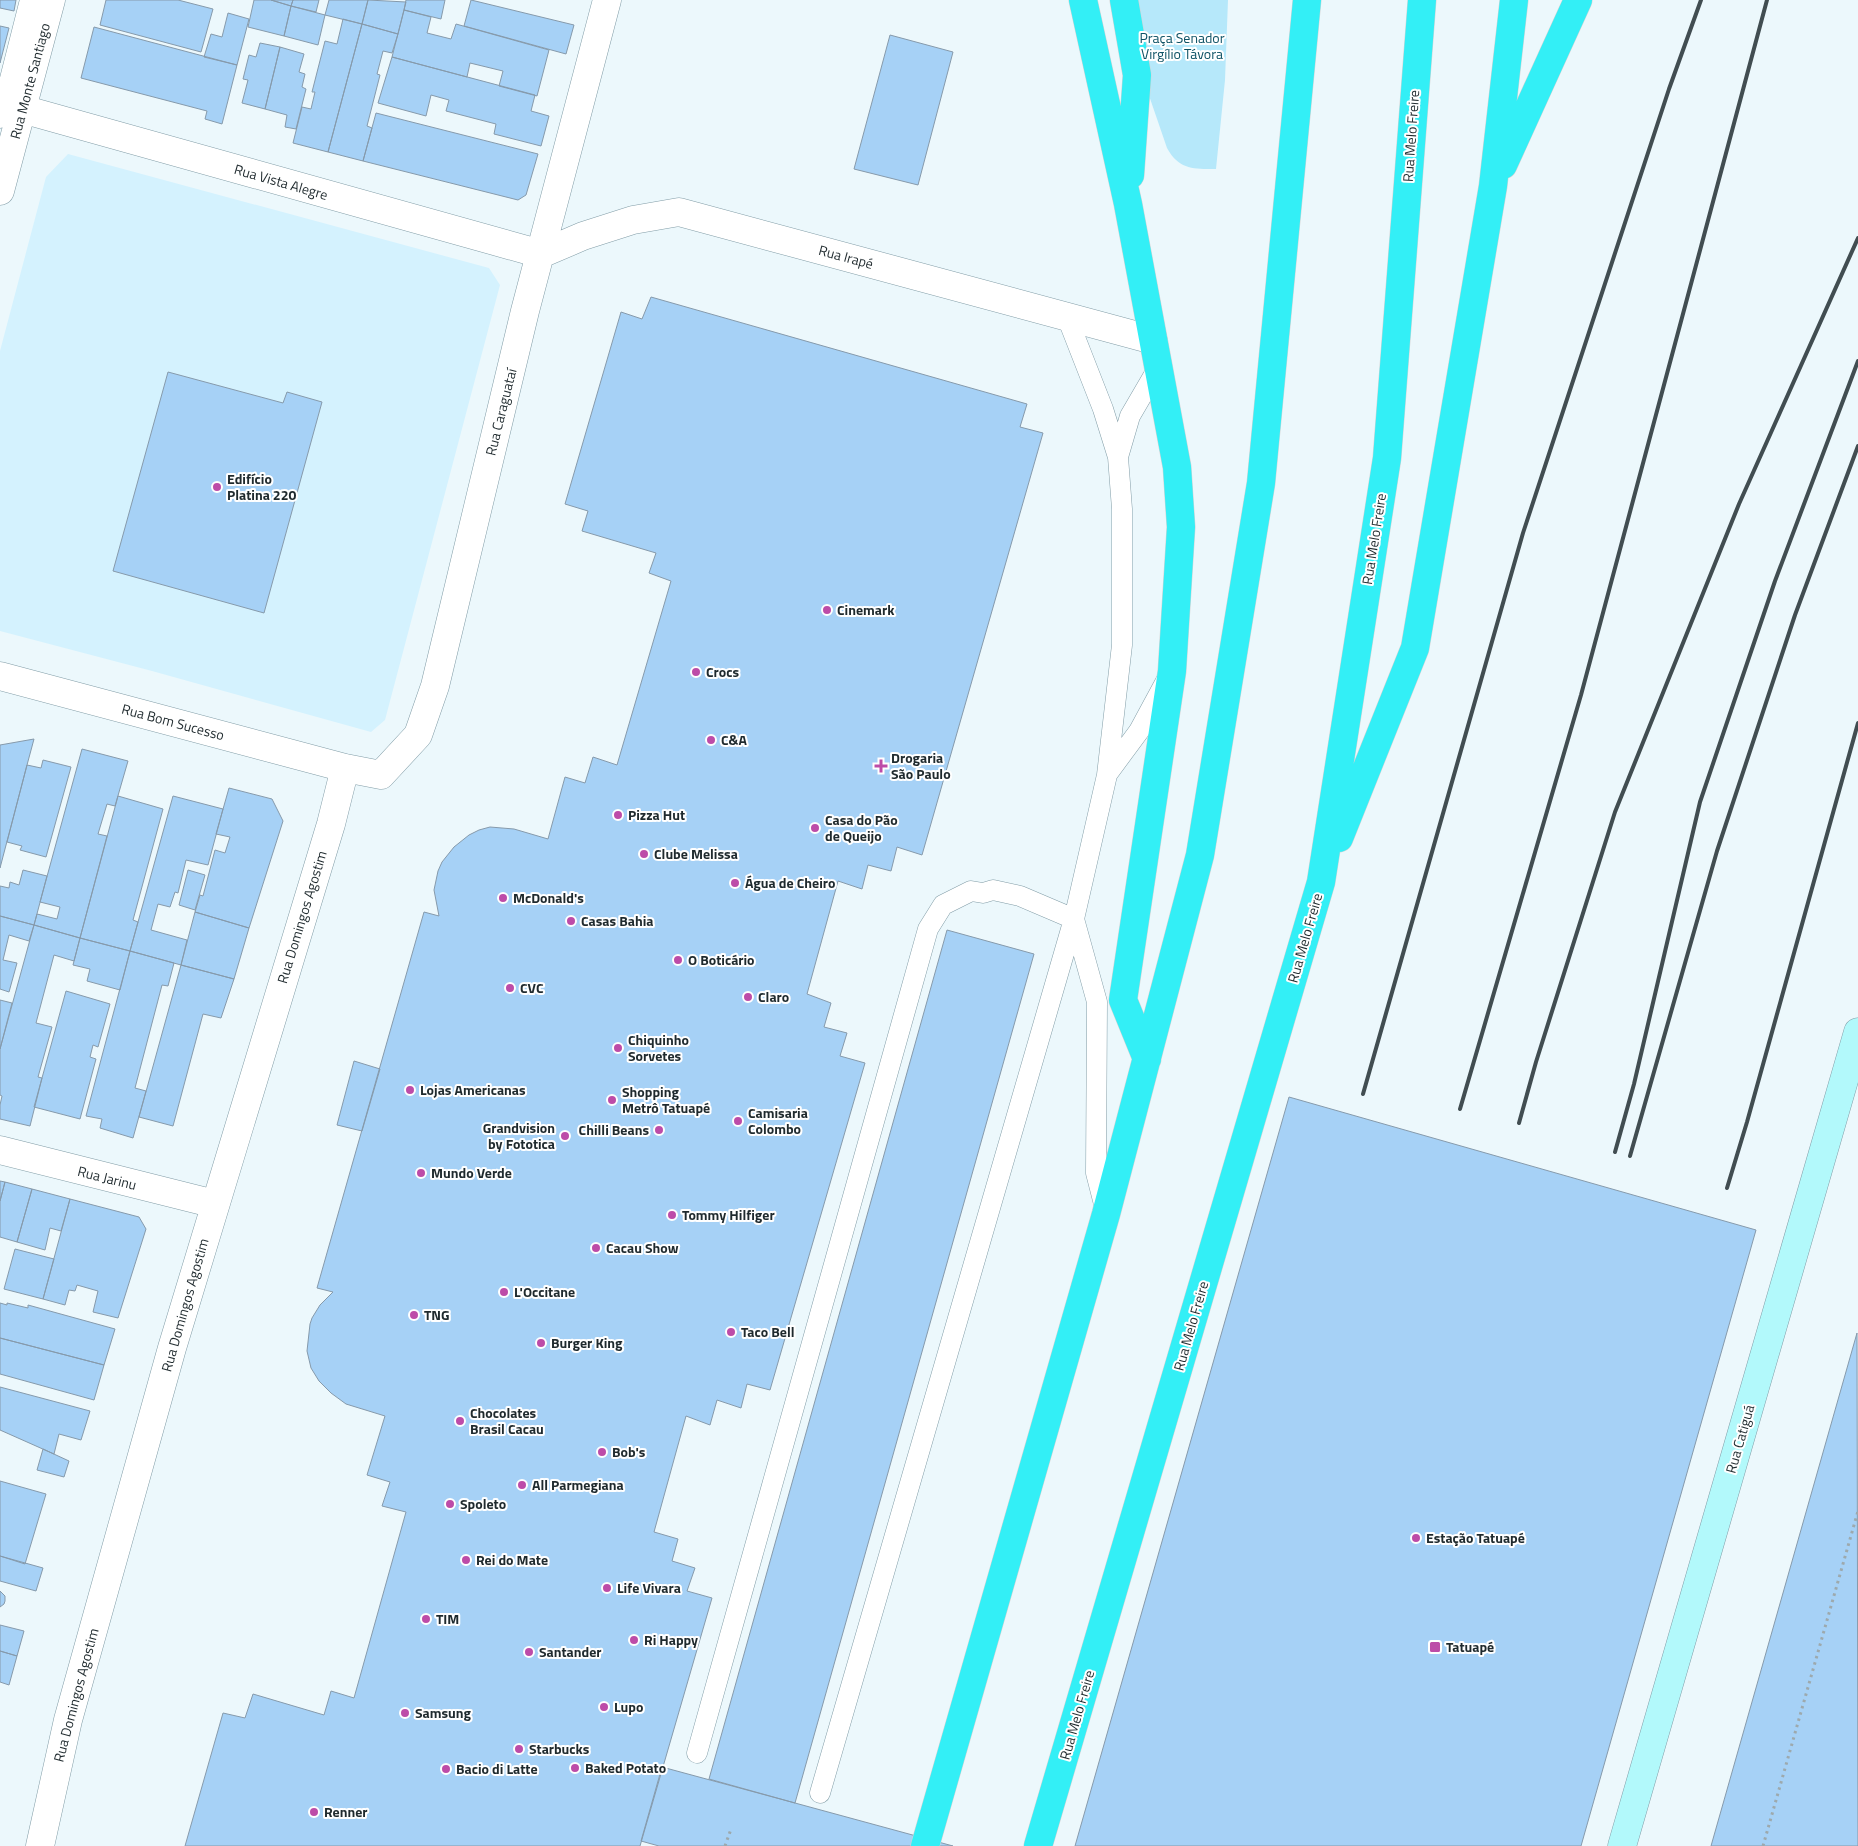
<svg xmlns="http://www.w3.org/2000/svg" width="1858" height="1846" font-family="'Titillium Web',sans-serif">
<style>
.built{fill:#d4f2fe}
.green{fill:#b6e8fa}
.building{fill:#a6d1f6;stroke:#869aab}
.lines{fill:none;stroke-linecap:round;stroke-linejoin:round}
.service-casing{stroke:#829da7;stroke-width:21}
.minor-casing{stroke:#829da7;stroke-width:29}
.secondary-casing{stroke:#829da7;stroke-width:29}
.trunk-casing{stroke:#d2d4d5;stroke-width:29}
.path{stroke:#9da9ad;stroke-width:3;stroke-dasharray:2.5 4;stroke-linecap:butt}
.service{stroke:#fff;stroke-width:20}
.minor{stroke:#fff;stroke-width:28}
.secondary{stroke:#b2f9fb;stroke-width:28}
.trunk{stroke:#33eff6;stroke-width:28}
.rail{stroke:#414d51;stroke-width:4}
.poi-dot{fill:#bd4ca8;stroke:#fff;stroke-width:2}
.labels{text-anchor:middle;stroke-width:4;stroke-linejoin:round;paint-order:stroke}
.park-label{font-size:14px;fill:#0d5265;stroke:#fff}
.street-label{font-size:14px;fill:#1f2a2e;stroke:#fff}
.poi-label{font-size:14px;font-weight:bold;fill:#1f2a2e;stroke:#fff;text-anchor:start}
</style>
<rect width="100%" height="100%" fill="#ecf8fc"/>
<path class="built" d="M68,154L489,268L500,285L385,720L371,732L152,671L0,631V351L46,177Z"/>
<path class="green" d="M1126,0H1228L1225,80L1216,169C1194,169 1179,170 1167,148L1144,81Z"/>
<path class="building" d="M0,0H16L14,11L0,8Z
M106,0H178L213,9L201,52L100,25Z
M254,0H271L291,6L284,36L248,27Z
M271,0H293L291,6Z
M293,0H319L316,12L291,6Z
M329,0H368L362,24L325,15Z
M368,0L406,2L398,34L362,24Z
M406,0H445L441,19L404,10Z
M471,0L574,25L566,54L464,26Z
M291,6L325,15L318,45L284,36Z
M404,10L431,17L427,33L451,39L456,24L549,50L537,96L499,86L503,71L470,63L467,77L392,57Z
M228,13L249,19L237,65L204,57L211,34L222,37Z
M343,19L362,24L328,152L293,143L302,107L311,109L315,92H312L325,41L337,44Z
M362,24L398,34L392,53L383,51L377,74L380,75L367,126L372,128L363,161L328,152Z
M0,26L9,28L0,63Z
M94,27L237,65L222,124L205,119L207,111L81,78Z
M890,35L953,52L918,185L854,169Z
M260,43L280,47L265,109L242,103L248,80L243,79L249,55L256,57Z
M280,47L304,54L299,72L305,74L302,87L306,89L296,129L285,127L287,115L265,109Z
M392,57L535,95L531,111L549,116L541,146L494,134L496,124L446,111L449,100L431,95L426,116L378,103Z
M376,113L538,154L526,195L518,200L363,161Z
M651,297L1027,404L1020,427L1043,433L922,855L897,847L891,871L868,865L862,889L838,881L807,994L831,1003L824,1027L847,1033L840,1056L865,1063L770,1390L747,1384L741,1408L717,1400L710,1425L686,1416L654,1532L678,1539L672,1561L695,1568L687,1591L712,1598L640,1846H185L223,1713L245,1718L253,1694L324,1715L331,1691L354,1698L406,1512L382,1506L390,1482L367,1475L385,1416L346,1404L331,1393L319,1381L311,1368L307,1351L310,1324L312,1318L320,1305L333,1292L317,1288L424,912L439,916L434,890L438,871L442,862L454,847L469,835L479,830L490,827L514,829L548,839L565,777L585,783L593,757L617,765L671,581L649,573L656,553L582,531L588,511L565,504L621,312L642,319Z
M168,372L283,403L287,392L322,402L264,613L113,571Z
M34,739L27,765L0,868V745Z
M82,749L128,761L115,806L107,804L98,834L107,836L80,938L34,925L37,914L57,919L60,907L40,902Z
M43,760L71,767L46,857L20,850L22,846L7,842L27,765L41,768Z
M229,788L272,799L283,821L249,928L195,912L200,895L203,896L215,850L225,853L230,837L216,834Z
M118,796L163,809L133,920L138,922L130,951L80,938Z
M173,796L223,809L208,865L186,860L178,893L175,892L170,907L158,904L151,930L187,940L181,965L130,951Z
M23,870L47,876L34,925L0,916V886L9,888L10,882L19,885Z
M188,870L205,875L195,910L179,905Z
M195,912L249,928L234,979L181,965Z
M0,916L34,925L29,941L9,935L3,960L17,963L9,992L0,989Z
M34,925L80,938L74,961L54,955L36,1023L52,1027L38,1077L42,1078L30,1126L0,1119V1105L2,1096L0,1095V1049Z
M947,930L1034,954L795,1803L709,1779Z
M80,938L130,951L120,990L87,981L90,969L73,965Z
M130,951L174,963L168,986L162,985L135,1088L146,1091L133,1138L100,1128L102,1119L86,1116Z
M181,965L234,979L221,1018L203,1014L173,1126L139,1117Z
M66,991L110,1004L98,1047L93,1045L90,1057L96,1059L80,1119L34,1107Z
M0,1000L12,1003L0,1049Z
M354,1061L380,1069L362,1131L337,1125Z
M1289,1097L1756,1230L1581,1846H1075Z
M0,1181L5,1182L0,1201Z
M5,1182L32,1189L17,1242L0,1237V1201Z
M32,1189L70,1199L61,1231L50,1228L45,1250L17,1242Z
M70,1199L139,1217L146,1229L118,1318L93,1312L98,1291L77,1285L75,1291L69,1290L65,1305L43,1299Z
M15,1249L54,1259L43,1299L4,1289Z
M0,1303L7,1305V1303L28,1308V1305L115,1329L104,1365L0,1338Z
M1857,1333L1858,1846H1711Z
M0,1338L104,1365L94,1400L0,1374Z
M0,1387L90,1411L81,1440L59,1434L54,1454L0,1430Z
M43,1449L69,1461L64,1477L37,1470Z
M0,1481L46,1494L25,1564L0,1556Z
M0,1556L43,1568L36,1591L0,1581Z
M0,1591L5,1596V1601L4,1604L0,1607Z
M0,1625L24,1631L17,1656L0,1651Z
M0,1651L17,1656L9,1685L0,1682Z
M662,1767L795,1803L953,1846H659L641,1841Z"/>
<g class="lines">
<defs>
<path id="service" d="M0,118L30,0
M1118,457L1130,416L1158,368
M1108,773L1139,731L1166,681
M1074,919L1097,1002L1096,1173L1106,1212
M697,1753L928,929L943,905L971,891L983,893L993,890L1020,896L1074,919
M820,1793L1074,919L1107,775L1122,645V509L1118,457L1103,409L1067,317"/>
<path id="minor" d="M22,109L541,254
M0,191L51,0
M541,254L583,236L633,220L679,212L1153,340
M0,676L345,768L381,775L418,735L435,686L525,311L607,0
M0,1150L215,1204
M40,1846L68,1720L172,1348L331,824L345,768"/>
<path id="secondary" d="M1622,1846L1858,1032"/>
<path id="trunk" d="M1083,0L1128,204L1177,467L1181,527L1172,671L1123,1000L1147,1059
M1124,0L1137,75L1130,175
M1503,165L1578,0
M1339,838L1415,648L1493,186L1514,0
M925,1846L1106,1214L1200,855L1261,483L1307,0
M1038,1846L1321,882L1387,458L1422,0"/>
</defs>
<use href="#service" class="service-casing"/>
<use href="#minor" class="minor-casing"/>
<use href="#secondary" class="secondary-casing"/>
<use href="#trunk" class="trunk-casing"/>
<path class="path" d="M725,1846L731,1829
M1763,1846L1858,1511"/>
<use href="#service" class="service"/>
<use href="#minor" class="minor"/>
<use href="#secondary" class="secondary"/>
<use href="#trunk" class="trunk"/>
<path class="rail" d="M1363,1094L1523,533L1669,89L1701,0
M1460,1109L1581,695L1767,0
M1519,1123L1536,1062L1615,812L1739,504L1858,238
M1615,1152L1634,1084L1700,802L1775,581L1858,361
M1630,1156L1717,851L1795,615L1858,446
M1727,1188L1747,1122L1858,723"/>
</g>
<g class="poi-dot">
<circle cx="217" cy="487" r="5"/>
<circle cx="827" cy="610" r="5"/>
<circle cx="696" cy="672" r="5"/>
<circle cx="711" cy="740" r="5"/>
<path d="M878.5 758.5h5v5h5v5h-5v5h-5v-5h-5v-5h5z"/>
<circle cx="618" cy="815" r="5"/>
<circle cx="815" cy="828" r="5"/>
<circle cx="644" cy="854" r="5"/>
<circle cx="735" cy="883" r="5"/>
<circle cx="503" cy="898" r="5"/>
<circle cx="571" cy="921" r="5"/>
<circle cx="678" cy="960" r="5"/>
<circle cx="510" cy="988" r="5"/>
<circle cx="748" cy="997" r="5"/>
<circle cx="618" cy="1048" r="5"/>
<circle cx="410" cy="1090" r="5"/>
<circle cx="612" cy="1100" r="5"/>
<circle cx="738" cy="1121" r="5"/>
<circle cx="659" cy="1130" r="5"/>
<circle cx="565" cy="1136" r="5"/>
<circle cx="421" cy="1173" r="5"/>
<circle cx="672" cy="1215" r="5"/>
<circle cx="596" cy="1248" r="5"/>
<circle cx="504" cy="1292" r="5"/>
<circle cx="414" cy="1315" r="5"/>
<circle cx="731" cy="1332" r="5"/>
<circle cx="541" cy="1343" r="5"/>
<circle cx="460" cy="1421" r="5"/>
<circle cx="602" cy="1452" r="5"/>
<circle cx="522" cy="1485" r="5"/>
<circle cx="450" cy="1504" r="5"/>
<circle cx="1416" cy="1538" r="5"/>
<circle cx="466" cy="1560" r="5"/>
<circle cx="607" cy="1588" r="5"/>
<circle cx="426" cy="1619" r="5"/>
<circle cx="634" cy="1640" r="5"/>
<rect x="1429" y="1641" width="12" height="12" rx="2.5"/>
<circle cx="529" cy="1652" r="5"/>
<circle cx="604" cy="1707" r="5"/>
<circle cx="405" cy="1713" r="5"/>
<circle cx="519" cy="1749" r="5"/>
<circle cx="575" cy="1768" r="5"/>
<circle cx="446" cy="1769" r="5"/>
<circle cx="314" cy="1812" r="5"/>
</g>
<g class="labels">
<g class="park-label">
<text x="1182" y="43">Praça Senador<tspan x="1182" dy="16">Virgílio Távora</tspan></text>
</g>
<g class="street-label">
<text transform="translate(30 81) rotate(-75)" y="5">Rua Monte Santiago</text>
<text transform="translate(1411 136) rotate(-86)" y="5">Rua Melo Freire</text>
<text transform="translate(281 182) rotate(16)" y="5">Rua Vista Alegre</text>
<text transform="translate(846 257) rotate(15)" y="5">Rua Irapé</text>
<text transform="translate(501 412) rotate(-76)" y="5">Rua Caraguataí</text>
<text transform="translate(1374 539) rotate(-81)" y="5">Rua Melo Freire</text>
<text transform="translate(173 722) rotate(15)" y="5">Rua Bom Sucesso</text>
<text transform="translate(302 917) rotate(-73)" y="5">Rua Domingos Agostim</text>
<text transform="translate(1305 938) rotate(-74)" y="5">Rua Melo Freire</text>
<text transform="translate(107 1178) rotate(14)" y="5">Rua Jarinu</text>
<text transform="translate(185 1305) rotate(-74)" y="5">Rua Domingos Agostim</text>
<text transform="translate(1191 1326) rotate(-74)" y="5">Rua Melo Freire</text>
<text transform="translate(1740 1439) rotate(-74)" y="5">Rua Catiguá</text>
<text transform="translate(76 1695) rotate(-75)" y="5">Rua Domingos Agostim</text>
<text transform="translate(1077 1715) rotate(-74)" y="5">Rua Melo Freire</text>
</g>
<g class="poi-label">
<text x="227" y="484">Edifício<tspan x="227" dy="16">Platina 220</tspan></text>
<text x="837" y="615">Cinemark</text>
<text x="706" y="677">Crocs</text>
<text x="721" y="745">C&amp;A</text>
<text x="891" y="763">Drogaria<tspan x="891" dy="16">São Paulo</tspan></text>
<text x="628" y="820">Pizza Hut</text>
<text x="825" y="825">Casa do Pão<tspan x="825" dy="16">de Queijo</tspan></text>
<text x="654" y="859">Clube Melissa</text>
<text x="745" y="888">Água de Cheiro</text>
<text x="513" y="903">McDonald's</text>
<text x="581" y="926">Casas Bahia</text>
<text x="688" y="965">O Boticário</text>
<text x="520" y="993">CVC</text>
<text x="758" y="1002">Claro</text>
<text x="628" y="1045">Chiquinho<tspan x="628" dy="16">Sorvetes</tspan></text>
<text x="420" y="1095">Lojas Americanas</text>
<text x="622" y="1097">Shopping<tspan x="622" dy="16">Metrô Tatuapé</tspan></text>
<text x="748" y="1118">Camisaria<tspan x="748" dy="16">Colombo</tspan></text>
<text x="555" y="1133" text-anchor="end">Grandvision<tspan x="555" dy="16">by Fototica</tspan></text>
<text x="649" y="1135" text-anchor="end">Chilli Beans</text>
<text x="431" y="1178">Mundo Verde</text>
<text x="682" y="1220">Tommy Hilfiger</text>
<text x="606" y="1253">Cacau Show</text>
<text x="514" y="1297">L'Occitane</text>
<text x="424" y="1320">TNG</text>
<text x="741" y="1337">Taco Bell</text>
<text x="551" y="1348">Burger King</text>
<text x="470" y="1418">Chocolates<tspan x="470" dy="16">Brasil Cacau</tspan></text>
<text x="612" y="1457">Bob's</text>
<text x="532" y="1490">All Parmegiana</text>
<text x="460" y="1509">Spoleto</text>
<text x="1426" y="1543">Estação Tatuapé</text>
<text x="476" y="1565">Rei do Mate</text>
<text x="617" y="1593">Life Vivara</text>
<text x="436" y="1624">TIM</text>
<text x="644" y="1645">Ri Happy</text>
<text x="1446" y="1652">Tatuapé</text>
<text x="539" y="1657">Santander</text>
<text x="614" y="1712">Lupo</text>
<text x="415" y="1718">Samsung</text>
<text x="529" y="1754">Starbucks</text>
<text x="585" y="1773">Baked Potato</text>
<text x="456" y="1774">Bacio di Latte</text>
<text x="324" y="1817">Renner</text>
</g>
</g>
</svg>
